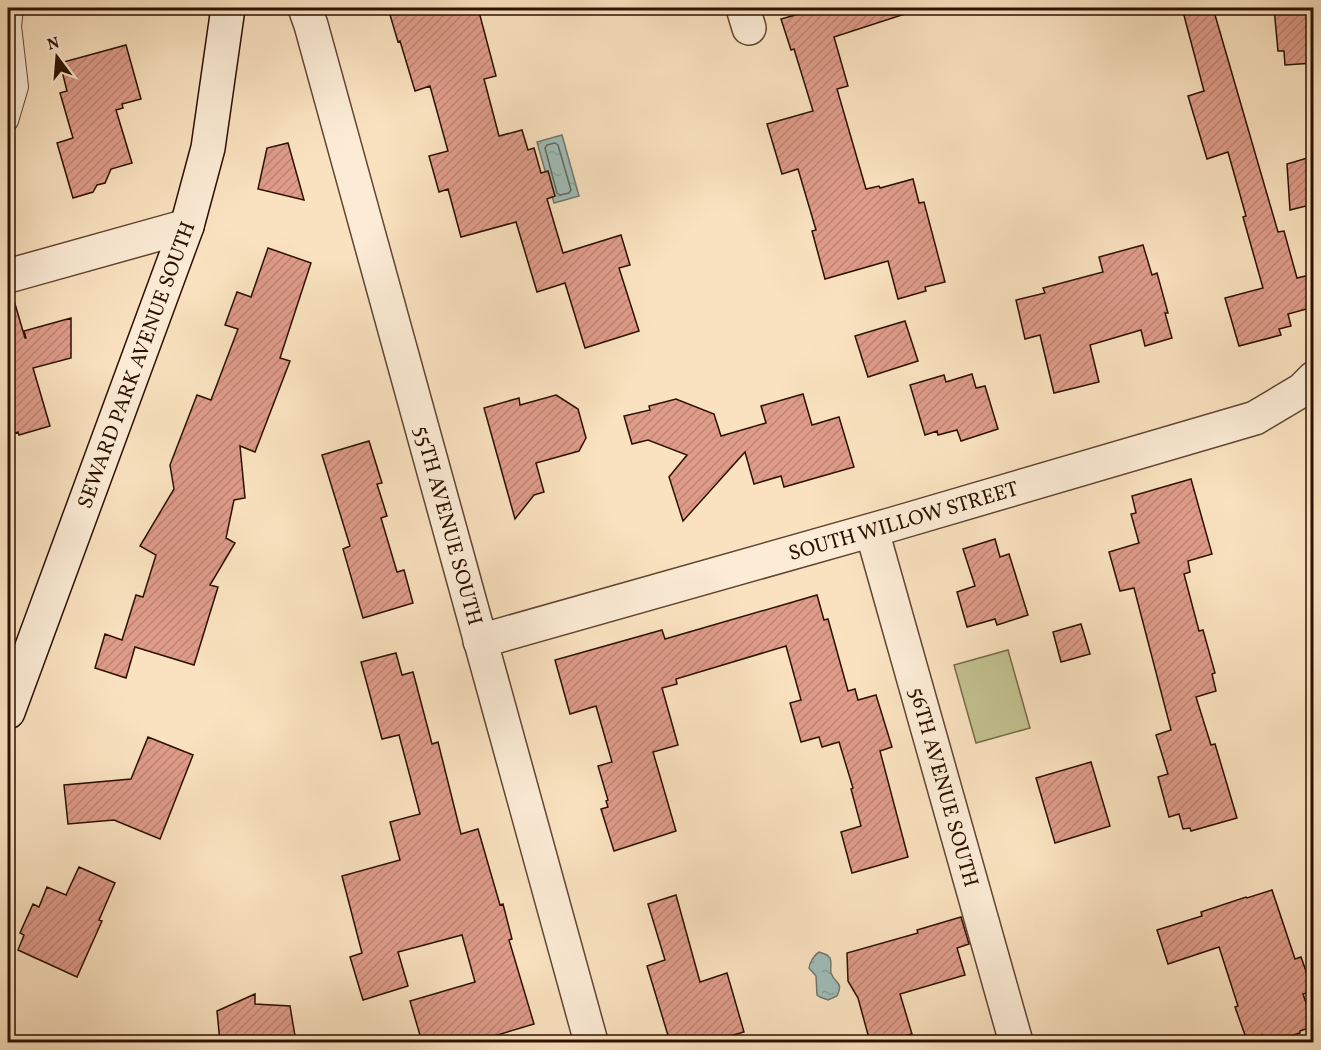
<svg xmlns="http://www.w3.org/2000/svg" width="1321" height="1050" font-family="Vollkorn,serif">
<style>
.green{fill:#c2c290;stroke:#776a48;stroke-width:1.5}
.water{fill:url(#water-ripples);stroke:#71786f;stroke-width:1.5}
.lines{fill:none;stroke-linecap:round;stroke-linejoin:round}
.shore{stroke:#66675c;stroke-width:1.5}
.building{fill:url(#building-hatch);stroke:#2c1101;stroke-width:1.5}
.lane-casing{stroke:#604531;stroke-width:22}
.street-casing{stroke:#604531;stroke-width:36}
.secondary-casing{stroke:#2c1101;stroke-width:36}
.lane{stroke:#fcecd6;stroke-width:20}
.street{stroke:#fcecd6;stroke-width:33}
.secondary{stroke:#fcecd6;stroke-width:33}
.labels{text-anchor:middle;stroke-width:5;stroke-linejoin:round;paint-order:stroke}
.street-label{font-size:21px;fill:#2c1101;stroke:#fcecd6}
</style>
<defs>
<pattern id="water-ripples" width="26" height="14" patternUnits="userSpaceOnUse" patternTransform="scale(1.5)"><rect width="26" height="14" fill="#9fbdb8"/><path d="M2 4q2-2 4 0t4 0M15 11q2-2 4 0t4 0" fill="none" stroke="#89a19c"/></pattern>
<pattern id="building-hatch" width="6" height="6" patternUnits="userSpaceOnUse" patternTransform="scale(1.5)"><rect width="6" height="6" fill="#de9b89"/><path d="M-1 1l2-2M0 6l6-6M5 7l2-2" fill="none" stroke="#bf8474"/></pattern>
</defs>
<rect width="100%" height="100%" fill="#fae2c0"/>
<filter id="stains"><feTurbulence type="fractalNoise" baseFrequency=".00333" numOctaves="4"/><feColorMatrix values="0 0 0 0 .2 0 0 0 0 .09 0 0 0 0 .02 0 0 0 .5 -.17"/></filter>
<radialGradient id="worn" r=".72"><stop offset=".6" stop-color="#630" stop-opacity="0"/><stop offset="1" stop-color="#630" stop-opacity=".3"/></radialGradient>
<path class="green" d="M1008,650L1030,728L976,743L954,665Z"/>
<path class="water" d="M562,135L579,196L554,203L537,142Z
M819,952L827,955L830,958C832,963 830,968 831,973C835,984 844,982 837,996L828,1000L820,997L817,995L816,976L809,968C810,962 814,955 819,952Z"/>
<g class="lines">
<path class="shore" d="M555,143L558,145L571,190L569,193L560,195L557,193L545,148L547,145Z"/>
</g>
<path class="building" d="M388,8H478L496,76L484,79L499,136L522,130L528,150L534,148L541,173L548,171L555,196L547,199L563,253L621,235L630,265L619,268L639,331L585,348L565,283L537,292L516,222L461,237L448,189L439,192L429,156L448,151L430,86L415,91L400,41L398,42Z
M820,8H908V13L834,37L848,86L837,89L866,189L879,186L880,188L913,179L919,203L924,202L945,282L925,287L926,291L898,299L888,261L825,279L812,231L816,230L798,169L782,174L767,124L813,111L794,49L791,50L781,19Z
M1182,8H1213L1278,232L1284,231L1297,278L1314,274V307L1288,314L1291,326L1279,329L1281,335L1239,346L1225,298L1263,288L1243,217L1246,216L1228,152L1207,159L1188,96L1204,91Z
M1274,8H1314V63L1285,65L1284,51H1278Z
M126,45L141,99L122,104L123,108L116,110L132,163L111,169L105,183L97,185L93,192L73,198L57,143L73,138L60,93L67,91L60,63Z
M288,143L304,200L258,189L267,148Z
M1314,156V204L1290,210L1287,164Z
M1143,245L1152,275L1157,273L1168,313H1165L1172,338L1145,346L1141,330L1090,345L1099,382L1054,393L1040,335L1025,339L1016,300L1045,293L1043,288L1103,272L1099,257Z
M268,248L311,263L280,358L290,361L255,452L240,446L245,498L234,500L226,538L235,543L210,585L218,587L194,665L135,647L126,678L95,668L105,634L122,640L136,595L143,597L156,555L140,546L174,489L170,465L197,395L211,400L238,329L225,325L237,292L251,297Z
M15,304L25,338H26L24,331L71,318V358L33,368L50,426L19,435L18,432L8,436V305Z
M905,321L918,361L868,377L855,336Z
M972,374L976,388L985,386L998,429L961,441L957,430L938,435L937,431L925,435L910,385L944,375L946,382Z
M803,394L812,425L839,417L854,467L784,487L781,476L754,484L745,452L683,521L669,477L687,455L648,440L632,444L624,416L650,410L649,406L676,399L714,414L721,436L766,423L761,406Z
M556,395L578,409L586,438L579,451L536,463L544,492L534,495L515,519L484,408L519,398L520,405Z
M369,441L382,483L377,484L387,516L381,518L397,572L404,570L413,603L363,618L343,549L350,546L322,455Z
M1191,479L1212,554L1188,561L1190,572L1184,574L1199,631L1203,630L1215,673L1212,674L1216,691L1196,697L1211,745L1215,744L1237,818L1191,831L1190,828L1183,829L1179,814L1169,817L1158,777L1168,774L1156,735L1171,730L1134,588L1120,591L1109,552L1139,543L1131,514L1136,513L1132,496Z
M995,539L1000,557L1009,554L1028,615L997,625L995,619L967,627L957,592L975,586L963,549Z
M817,595L824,620L828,619L848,691L855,689L858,700L876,695L892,747L880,751L908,857L852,873L841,832L861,826L851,789L853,788L839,742L822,747L819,737L801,742L790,703L801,700L786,646L676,679L677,684L662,688L678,745L653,752L676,831L614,851L601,809L608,807L606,801L608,800L598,766L612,762L596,706L570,714L555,660L662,630L665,639Z
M1081,624L1090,654L1061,662L1053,632Z
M396,653L402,675L413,672L432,744L438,742L461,834L478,829L500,905L503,904L512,939L509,940L534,1024L474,1042H422L410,1001L475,982L462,935L398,952L408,986L363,1000L350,957L362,953L342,876L400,860L390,822L420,814L399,735L382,739L361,662Z
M148,737L193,755L160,839L114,820L68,824L64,785L131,779Z
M1091,762L1110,826L1055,843L1036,778Z
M79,867L115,883L99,920L102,921L77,977L18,950L24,935L20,933L33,904L39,907L47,887L66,895Z
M1272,890L1295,959L1301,957L1313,991L1303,994L1314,1026L1300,1031V1033L1271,1042H1266L1263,1035L1248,1040L1246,1035H1245L1235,1007L1238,1006L1219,947L1168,964L1157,930L1202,916L1201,912L1246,897L1247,898Z
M676,895L700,982L727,973L744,1032L708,1042H670L647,966L665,960L648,904Z
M961,917L969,944L957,948L965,975L900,994L912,1034L882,1042H870L858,998L848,981L847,953L918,933L917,930Z
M255,994V1004L290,1006L296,1042H220L217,1011Z"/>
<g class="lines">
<defs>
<path id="lane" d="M8,121L18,87L11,26L13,8"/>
<g id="street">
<path id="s1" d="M305,8L311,25L591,1042"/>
<path d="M743,8L749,28"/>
<path d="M8,276L187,226"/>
<path id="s2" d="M872,531L1016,1042"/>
<path id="s3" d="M480,641L890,525L1255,418L1302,390L1314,378"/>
</g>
<g id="secondary">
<path id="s4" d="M8,712L187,226L208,148L228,8"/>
</g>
</defs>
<use href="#lane" class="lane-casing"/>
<use href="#street" class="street-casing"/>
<use href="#secondary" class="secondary-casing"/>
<use href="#lane" class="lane"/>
<use href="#street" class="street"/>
<use href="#secondary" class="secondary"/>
</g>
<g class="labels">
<g class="street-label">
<text dy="7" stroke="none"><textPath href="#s4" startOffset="370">SEWARD PARK AVENUE SOUTH</textPath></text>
<text dy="7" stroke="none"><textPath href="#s3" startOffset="440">SOUTH WILLOW STREET</textPath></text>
<text dy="7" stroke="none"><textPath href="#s1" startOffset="537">55TH AVENUE SOUTH</textPath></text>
<text dy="7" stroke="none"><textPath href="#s2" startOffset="266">56TH AVENUE SOUTH</textPath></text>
</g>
</g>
<rect width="1321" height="1050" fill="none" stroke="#fae2c0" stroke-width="30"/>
<rect x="9" y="9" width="1303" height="1032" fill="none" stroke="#2c1101" stroke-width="3"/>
<rect x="15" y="15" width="1291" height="1020" fill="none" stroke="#2c1101" stroke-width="1.5"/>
<g transform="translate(57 57) rotate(344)" stroke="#fcecd6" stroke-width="4.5" paint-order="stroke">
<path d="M0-4.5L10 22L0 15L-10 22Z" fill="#2c1101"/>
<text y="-9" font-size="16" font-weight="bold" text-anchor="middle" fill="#2c1101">N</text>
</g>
<rect width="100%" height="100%" filter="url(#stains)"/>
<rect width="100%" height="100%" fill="url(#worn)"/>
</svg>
